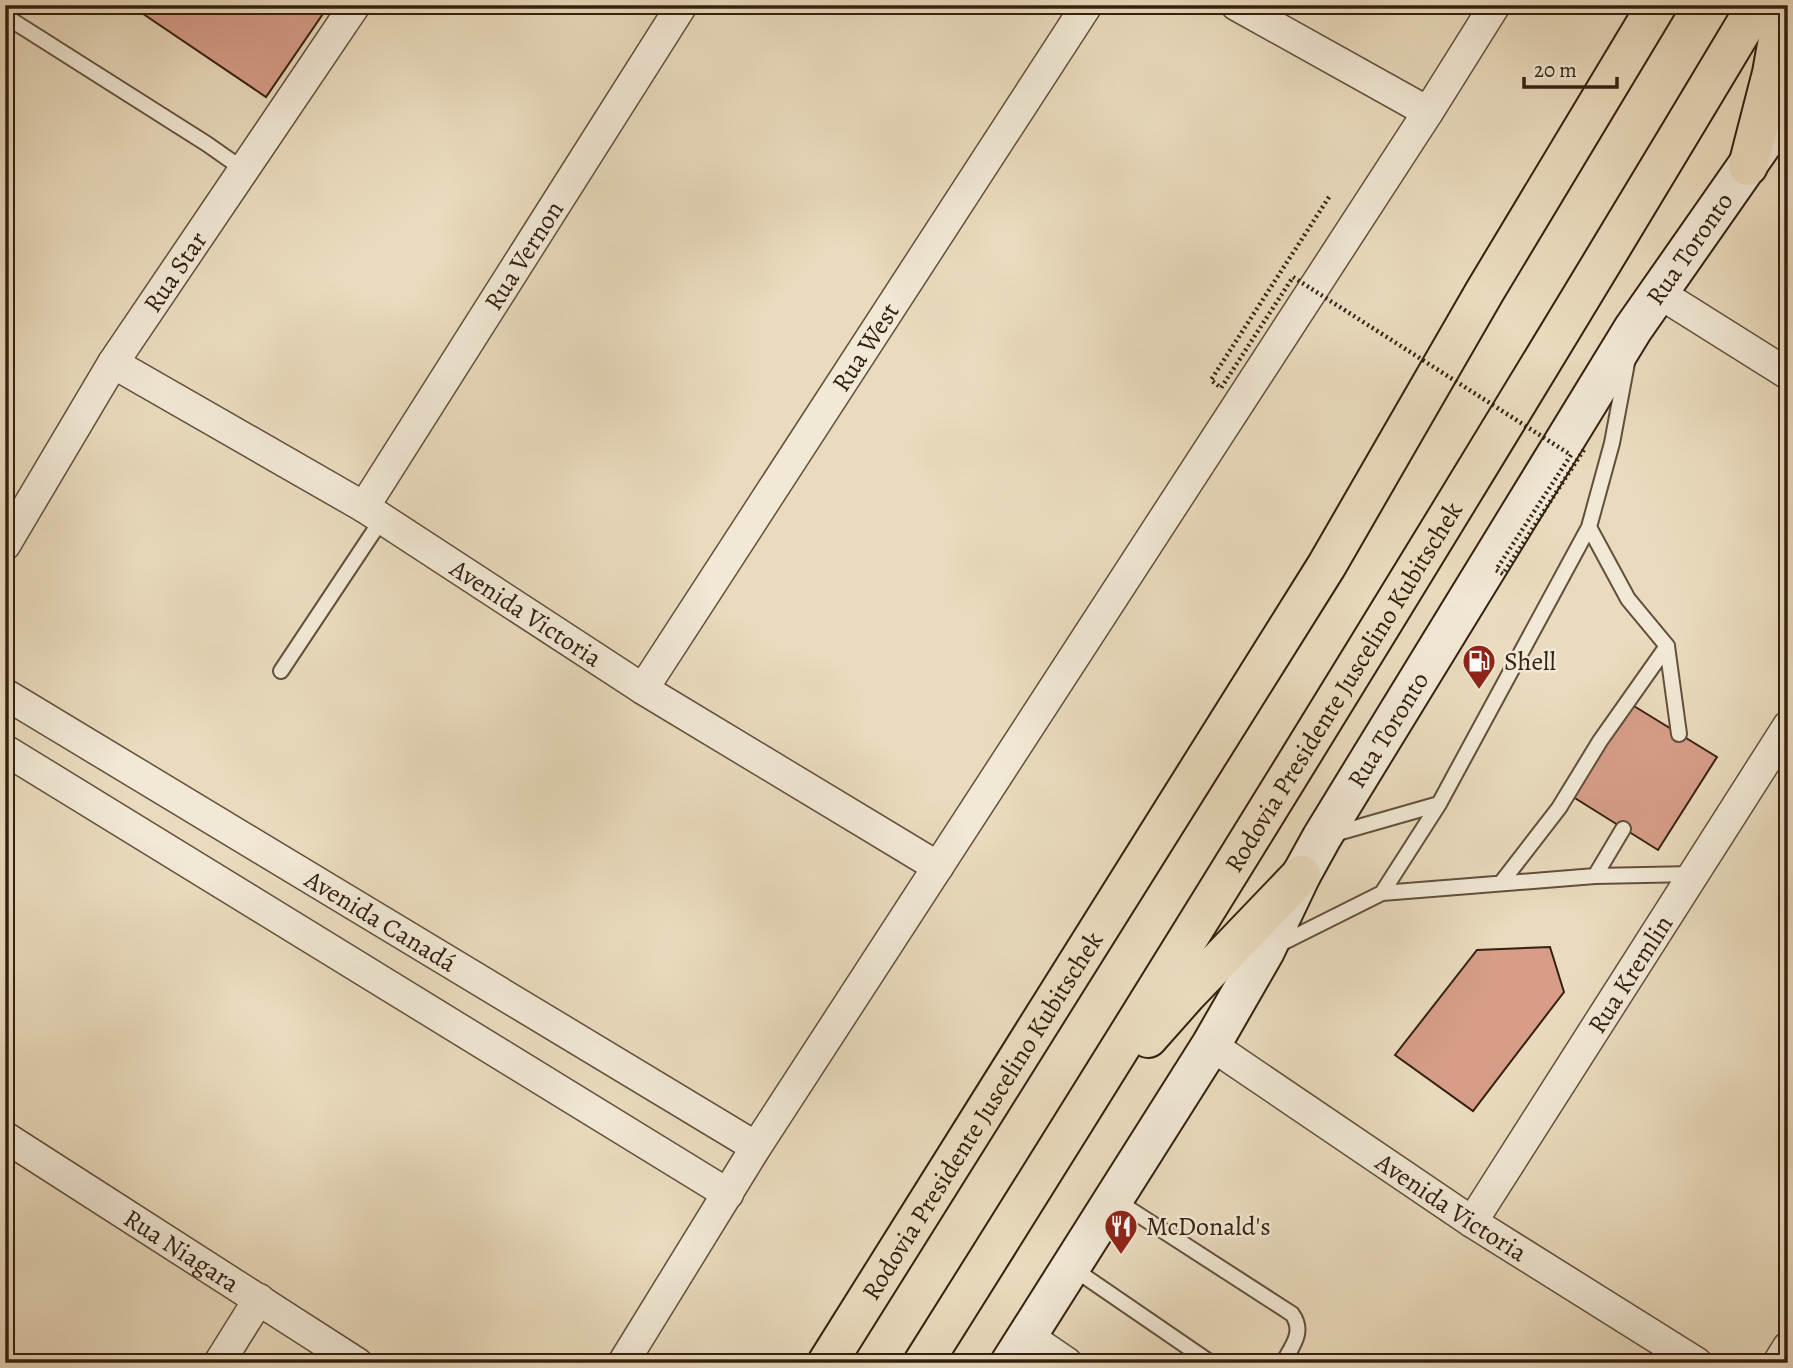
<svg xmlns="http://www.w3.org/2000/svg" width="1793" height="1368" font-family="Alegreya,serif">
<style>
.building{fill:#d79d89;stroke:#342110;stroke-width:2}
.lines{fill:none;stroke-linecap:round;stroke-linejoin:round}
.lane-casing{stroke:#62503c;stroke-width:18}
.street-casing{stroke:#62503c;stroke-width:33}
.secondary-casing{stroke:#342110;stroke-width:42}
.highway-casing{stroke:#342110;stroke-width:42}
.lane{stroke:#f1e8d5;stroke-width:14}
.street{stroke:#f1e8d5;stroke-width:30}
.secondary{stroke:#f1e8d5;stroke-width:38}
.highway{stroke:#eadbbe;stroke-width:38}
.path-bridge{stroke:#342110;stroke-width:4.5;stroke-dasharray:2 3.5;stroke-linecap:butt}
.labels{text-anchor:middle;stroke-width:5;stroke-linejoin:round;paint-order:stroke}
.street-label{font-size:26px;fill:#342110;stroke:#f1e8d5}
.poi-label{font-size:26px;fill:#342110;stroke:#f1e8d5;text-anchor:start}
</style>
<rect width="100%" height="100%" fill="#eadbbe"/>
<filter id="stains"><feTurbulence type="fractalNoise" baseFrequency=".00286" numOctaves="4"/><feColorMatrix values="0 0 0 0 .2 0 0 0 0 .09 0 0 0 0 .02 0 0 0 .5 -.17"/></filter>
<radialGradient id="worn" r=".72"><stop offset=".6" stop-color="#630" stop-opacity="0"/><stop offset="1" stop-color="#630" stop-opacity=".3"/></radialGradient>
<path class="building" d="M130,5H329L266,97Z
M1629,703L1717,757L1658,850L1570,795Z
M1550,947L1564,992L1473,1111L1395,1055L1477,950Z"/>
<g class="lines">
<defs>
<path id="lane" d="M5,16L207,144L244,170
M1667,646L1679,734
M281,671L382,519
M1334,834L1439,804
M1595,876L1623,829
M1501,883L1559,808L1600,741L1667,646L1628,599L1589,527
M1382,893L1595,876L1693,874
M1276,946L1382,893L1439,804L1589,527L1612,443L1627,363
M1114,1199L1292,1314C1305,1332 1292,1346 1283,1363
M1071,1267L1211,1363"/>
<g id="street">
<path d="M1236,5L1428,112"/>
<path d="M1659,293L1788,374"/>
<path id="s1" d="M113,363L364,507L643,689L938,867"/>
<path id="s2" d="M364,507L682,5"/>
<path id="s3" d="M5,545L113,363L355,5"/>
<path id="s4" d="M643,689L1087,5"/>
<path id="s5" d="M5,694L756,1147"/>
<path d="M5,750L728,1194"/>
<path id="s6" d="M1211,1045L1472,1222L1697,1363"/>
<path id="s7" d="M5,1137L357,1363"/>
<path id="s8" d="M1472,1222L1788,726"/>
<path d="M1026,1335L1067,1363"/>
<path d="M219,1363L259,1299"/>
<path d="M623,1363L756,1147L1428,112L1495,5"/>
<path d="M1778,1363L1788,1347"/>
</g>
<g id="secondary">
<path id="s9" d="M1010,1363L1211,1045L1265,951L1301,875L1322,837L1633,329L1788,107"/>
</g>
<g id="highway">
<path d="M1748,166L1772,73L1784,5"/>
<path d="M1148,1038L1187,994L1301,875"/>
<path id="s10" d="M827,1363L1327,565L1485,291L1657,5"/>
<path id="s11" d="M923,1363C1206,913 1484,461 1757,5"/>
</g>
</defs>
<use href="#lane" class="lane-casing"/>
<use href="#street" class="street-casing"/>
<use href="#secondary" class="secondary-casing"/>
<use href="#highway" class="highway-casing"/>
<use href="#lane" class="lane"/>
<use href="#street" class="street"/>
<use href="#secondary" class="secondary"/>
<use href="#highway" class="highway"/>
<path class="path-bridge" d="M1329,197L1211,380L1221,388L1293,277L1571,455L1496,570L1503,574L1585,448"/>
</g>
<defs>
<symbol id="fuel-pin" viewBox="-11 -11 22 30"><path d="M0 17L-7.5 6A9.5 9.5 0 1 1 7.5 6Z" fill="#8f2418" stroke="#f1e8d5"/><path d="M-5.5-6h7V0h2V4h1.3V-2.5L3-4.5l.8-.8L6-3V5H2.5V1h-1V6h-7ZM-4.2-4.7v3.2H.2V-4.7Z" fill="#fff"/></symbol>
<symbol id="restaurant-pin" viewBox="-11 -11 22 30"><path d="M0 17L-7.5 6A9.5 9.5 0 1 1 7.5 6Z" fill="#8f2418" stroke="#f1e8d5"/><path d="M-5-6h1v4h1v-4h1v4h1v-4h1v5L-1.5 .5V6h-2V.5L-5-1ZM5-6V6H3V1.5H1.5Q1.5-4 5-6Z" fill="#fff"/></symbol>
</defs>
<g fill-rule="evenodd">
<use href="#fuel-pin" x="1460" y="642" width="38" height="52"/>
<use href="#restaurant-pin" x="1102" y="1207" width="38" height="52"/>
</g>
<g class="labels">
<g class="street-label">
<text dy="9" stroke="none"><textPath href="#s9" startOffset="1306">Rua Toronto</textPath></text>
<text dy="9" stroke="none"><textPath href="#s2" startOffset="298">Rua Vernon</textPath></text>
<text dy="9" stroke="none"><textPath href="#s3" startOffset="322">Rua Star</textPath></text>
<text dy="9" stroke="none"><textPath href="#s4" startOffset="408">Rua West</textPath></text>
<text dy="9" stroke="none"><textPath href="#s1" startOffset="483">Avenida Victoria</textPath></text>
<text dy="9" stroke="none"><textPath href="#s11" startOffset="796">Rodovia Presidente Juscelino Kubitschek</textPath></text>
<text dy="9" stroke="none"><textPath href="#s9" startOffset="738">Rua Toronto</textPath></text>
<text dy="9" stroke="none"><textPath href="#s5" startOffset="439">Avenida Canadá</textPath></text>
<text dy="9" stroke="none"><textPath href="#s8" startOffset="294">Rua Kremlin</textPath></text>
<text dy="9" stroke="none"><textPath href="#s10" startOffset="292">Rodovia Presidente Juscelino Kubitschek</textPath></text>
<text dy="9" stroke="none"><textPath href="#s6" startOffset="290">Avenida Victoria</textPath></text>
<text dy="9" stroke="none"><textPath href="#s7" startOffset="210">Rua Niagara</textPath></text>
</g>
<g class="poi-label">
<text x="1504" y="670">Shell</text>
<text x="1146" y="1235">McDonald's</text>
</g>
</g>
<rect width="1793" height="1368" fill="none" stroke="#eadbbe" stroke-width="28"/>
<rect x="7" y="7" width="1779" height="1354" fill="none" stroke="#342110" stroke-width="3.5"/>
<rect x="14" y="14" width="1765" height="1340" fill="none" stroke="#342110" stroke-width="2"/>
<path d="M1524 77v10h93v-10" fill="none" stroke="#342110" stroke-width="3.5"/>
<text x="1534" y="77" font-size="21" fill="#342110" stroke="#f1e8d5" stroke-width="5" paint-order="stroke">20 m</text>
<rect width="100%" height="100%" filter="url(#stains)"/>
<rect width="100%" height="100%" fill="url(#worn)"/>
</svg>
